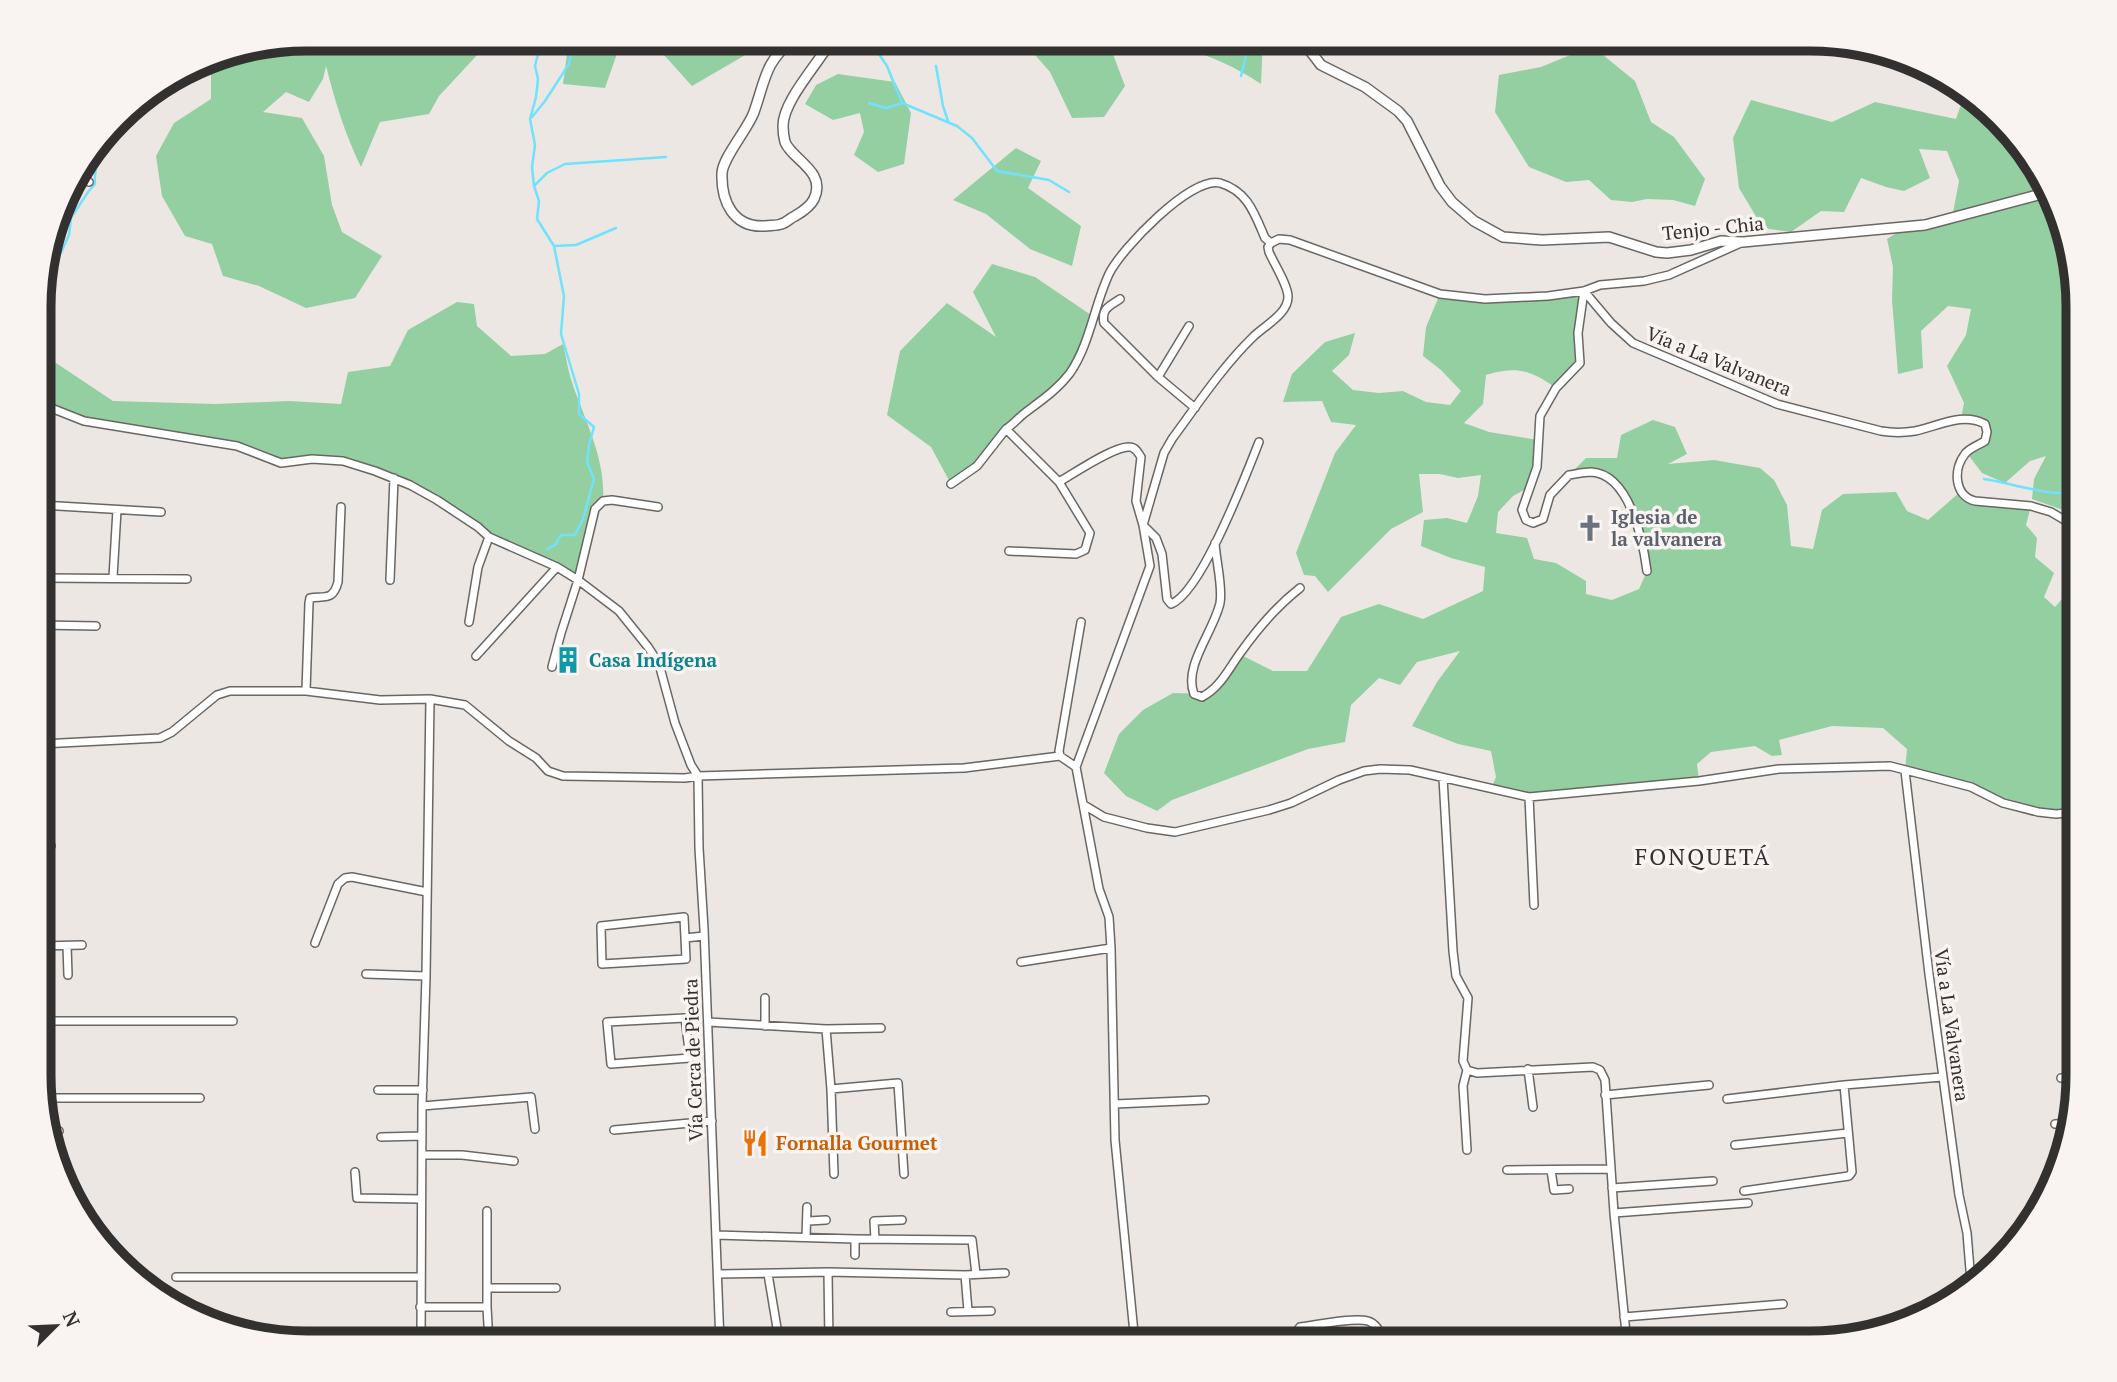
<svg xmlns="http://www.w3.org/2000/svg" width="2117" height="1382" font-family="'PT Serif',serif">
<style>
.green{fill:#94cfa2}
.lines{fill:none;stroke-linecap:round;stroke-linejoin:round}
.stream{stroke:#71e2fc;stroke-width:2.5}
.minor-casing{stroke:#6a6663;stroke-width:10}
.tertiary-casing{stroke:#6a6663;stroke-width:12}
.minor{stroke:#fff;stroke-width:7}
.tertiary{stroke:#fff;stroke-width:9}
.labels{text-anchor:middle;stroke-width:7;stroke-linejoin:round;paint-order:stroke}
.street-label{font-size:19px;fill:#333130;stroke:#f9f4f1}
.worship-label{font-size:19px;font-weight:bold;fill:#5b616d;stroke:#f9f4f1;text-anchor:start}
.culture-label{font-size:19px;font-weight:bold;fill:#0d838f;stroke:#f9f4f1;text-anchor:start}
.food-label{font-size:19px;font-weight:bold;fill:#c56008;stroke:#f9f4f1;text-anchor:start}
.quarter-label{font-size:23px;letter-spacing:2px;fill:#333130;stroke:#f9f4f1}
.rim{fill:none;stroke:#333130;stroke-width:9}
</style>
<rect width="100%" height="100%" fill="#ece7e3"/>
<path class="green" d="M307,39H485L480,52L439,96L429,114L380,122L361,167C344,131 336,104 326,66L323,79L309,102L286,92L263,112L302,118L324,156L332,205L342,232L382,256L355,298L306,308L259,286L223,276L212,244L185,236L162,196L156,156L174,123L211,99V57Z
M569,39H616L620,45L605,88L563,84Z
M660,39H759L747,54L692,86L664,55Z
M1021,39H1111V49L1125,86L1104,117L1072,118L1050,72Z
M1183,39H1263L1261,84C1234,66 1211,56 1180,47Z
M1592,46L1635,81L1651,122L1674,137L1705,179L1695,206L1673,200L1647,199L1632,202L1611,200L1589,180L1566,182L1529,167L1495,112L1499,75L1541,67Z
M838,74L895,82L911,113L904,164L878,172L854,155L864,132L860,113L833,120L805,104L816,85Z
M1966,90L2043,173L2078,290V504L2066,511L2032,499L2034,479L2046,456L2030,461L2005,483L1982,473L1966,452L1985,441V424L1961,419L1964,403L1947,366L1966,335L1971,309L1948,306L1921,331L1923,368L1898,374L1892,300L1893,267L1887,239L1898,232L1952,218L1959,181L1947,151L1919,149L1930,178L1904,191L1886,187L1861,178L1844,212L1821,211L1791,232L1763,228L1739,188L1733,138L1751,100L1832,122L1875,102L1956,119Z
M1016,148L1041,161L1028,188L1081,226L1072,266L1030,249L986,214L953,200Z
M992,264L1035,277L1094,317L1069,374L1024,413L977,466L951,484L931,447L887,415L900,351L947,303L996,337L973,292Z
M1584,291L1578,333L1580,363L1556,388C1530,370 1517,366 1486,375L1483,404L1464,423L1489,432L1538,440L1530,487L1513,496L1498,512L1496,533L1527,538L1534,559L1556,563L1586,581V594L1612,600L1639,589L1647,571L1633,515L1612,481L1593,472L1569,475L1586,458H1617L1621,435L1653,420L1675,427L1687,454L1668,464L1714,460L1760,468L1774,480L1787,505L1791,546L1813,549L1822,510L1843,494L1896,492L1907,511L1928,520L1960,492L1967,499L2031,506L2026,525L2037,538L2035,557L2054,573L2044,597L2055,607L2073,586L2078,589V638L2072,643L2075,671L2078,673V812H2038L1971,787L1905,771L1907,749L1883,728L1832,726L1779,740L1782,755L1772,756L1755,746L1711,752L1697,764L1699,781L1529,797L1491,789L1496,777L1491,751L1458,744L1412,726L1437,682L1460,651L1417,662L1400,685L1379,678L1351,705L1345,742L1308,749L1172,800L1157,811L1126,796L1104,773L1119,734L1143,710L1173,693L1207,694L1239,654L1273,671H1307L1341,617L1379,604L1423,619L1483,591L1485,567L1451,558L1421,546L1424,520L1447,518L1467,523L1478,496L1481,475L1458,478L1440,474H1419L1423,512L1391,529L1328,592L1315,576L1304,575L1296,553L1335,453L1356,425L1331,422L1322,401L1283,402L1292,374L1325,342L1355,333L1349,355L1332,371L1353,390L1379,393L1403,391L1426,402L1450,405L1461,391L1441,370L1423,356L1426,327L1440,294L1485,299Z
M457,302L474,304L477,326L511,356L545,354L563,344C566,355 567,366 570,376C583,418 606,456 603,501L595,509L578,580L489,537L410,485L343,461L281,463L237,446L84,421L41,404V372L56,363L113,401L215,404L289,401L341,404L348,372L390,366L408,330Z"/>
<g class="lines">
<path class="stream" d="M536,39L538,54L535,66L538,79L536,97L530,119L535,145L532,167L534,186L539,201L537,219L554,246L564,296L561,334L579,394V414L594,427L589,445L587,462L594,479L583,519L575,535H561L555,545L547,549
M869,39L887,66L902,103L957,126L972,138L997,171L1049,180L1069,192
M936,66L943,106L948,121
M1241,76L1250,39
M869,103L886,108L902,103
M532,117L545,101L569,64L574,39
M534,186L547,173L565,164L666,157
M554,246L576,245L616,228
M41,285L46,280L47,273L61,253L69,235L71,218L88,192L95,184C93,170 101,158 100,144
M1984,479C2010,483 2034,492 2060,493"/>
<defs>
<path id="minor" d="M79,171L89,182
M1271,243L1279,239L1290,240L1440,294L1485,299L1548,296L1584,291L1600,285L1644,281L1669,275L1743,242
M1584,291L1611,323L1633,343L1777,404L1881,431C1893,433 1903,433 1915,431C1939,426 1962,412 1985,424L1987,432L1985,441C1979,445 1969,448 1965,454C1953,469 1954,496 1975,501L2031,506L2051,512L2078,528
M1584,291L1578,333L1580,363L1556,388L1540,416L1537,467L1522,510L1526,520L1533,523L1543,519L1550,495L1569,475C1576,474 1584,472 1591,472C1630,474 1643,541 1647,571
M1120,299C1109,306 1101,309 1104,323L1158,377L1195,408
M1158,377L1189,326
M41,404L84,421L237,446L281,463L312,459L343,461L375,471L410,485L437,500L478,527L489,537L557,567L578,580L619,611L648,647L659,664L675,723L691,765L698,776
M951,484L977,466L1006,429
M41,505L161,512
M1215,543C1216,561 1223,587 1220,603C1214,631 1183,666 1194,694L1202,697C1221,687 1229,668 1241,652C1258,628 1277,606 1300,588
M1009,551L1076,554L1085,550L1090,533L1059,482
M113,577L117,510
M41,578L187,579
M390,580L394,478
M469,622L478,567L489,537
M41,625L96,626
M476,656L557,567
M552,667L561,633L578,580L595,509L603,501L612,500L658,507
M306,691L309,603L310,598C327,596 333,600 338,582L341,507
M41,744L160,738L172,732L217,695L230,691H306L380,700L430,699L465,705L509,741L536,758L548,771L563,776L685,778L698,776L964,768L1060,756L1076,767L1099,889L1109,917L1111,948L1115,1140L1135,1343
M1060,756L1059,751L1081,622
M1076,767L1150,566L1143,525L1164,453L1172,439C1197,405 1223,366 1253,337C1264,326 1288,314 1288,297C1288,285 1274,264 1269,252L1268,247L1271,243L1265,238C1255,215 1248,191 1220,183C1191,176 1121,249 1109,274C1094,306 1090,344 1070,373C1058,389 1042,400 1026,412C1019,417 1014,424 1006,429L1059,482C1073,474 1114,446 1129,447C1136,447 1138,453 1141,457L1136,501L1143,525L1156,538L1162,554L1167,599L1171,604C1201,593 1246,475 1259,442
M1905,771L1929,974L1959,1195L1967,1233L1971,1282
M698,776L699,848L704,929L720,1343
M1443,778L1453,951L1456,976L1468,998L1463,1061L1467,1070L1477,1073L1593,1067L1600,1070L1605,1080L1614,1213L1627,1343
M1529,797L1534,905
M1084,805L1104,817L1147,828L1175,832L1269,810L1291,803L1339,780L1364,771L1380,769L1410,770L1529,797L1699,781L1779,769L1890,766L1971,787L2003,803L2038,812L2056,814L2078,812
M41,845L51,846
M684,917L686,959L602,964L601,926Z
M685,938L704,936
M315,943L338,884L345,878L352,877L427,892
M41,946L82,945
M67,946L68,975
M1021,962L1111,948
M366,974L426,976
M765,998V1026
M685,1018L690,1058L611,1064L607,1022Z
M41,1021H233
M708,1022L826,1029L831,1089L834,1174
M826,1029L881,1028
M1528,1069L1533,1107
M1467,1070L1463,1086L1467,1150
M2061,1078L2078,1077
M831,1089L898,1083L904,1174
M378,1090H423
M1605,1095L1709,1085
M41,1098H200
M1727,1099L1844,1085L1942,1077
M1115,1104L1205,1100
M422,1106L531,1097L535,1129
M2055,1124L2072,1123
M614,1130L712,1121
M48,1131H59
M381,1137L422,1136
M1735,1145L1848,1133
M422,1155H462L514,1161
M1507,1170L1611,1169
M1551,1170L1554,1190L1569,1189
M355,1172L357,1198L421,1199
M1612,1188L1713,1181
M1744,1191L1849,1176L1852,1172L1844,1085
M487,1211V1307L489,1343
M1614,1213L1748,1203
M808,1221L826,1220
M716,1235L855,1239L972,1240L976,1274
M806,1237L807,1207
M855,1239V1255
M875,1239L874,1221L902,1220
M828,1272L829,1343
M718,1274L828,1272L965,1275L1005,1273
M768,1274L778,1334
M965,1275L968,1311
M176,1277H421
M487,1288H556
M420,1307H487
M951,1312L991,1311
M1624,1317L1783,1304
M489,1338L554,1336
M421,1343L422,1106L426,976L430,699
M1293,1343V1336L1300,1327C1315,1325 1355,1317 1368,1321C1378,1324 1381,1335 1385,1343
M1428,1343L1480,1340L1503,1343
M1645,1343L1676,1340"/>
<path id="tertiary" d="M793,39C764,64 766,78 754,112C748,129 723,157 722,173C721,201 733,228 765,226C770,225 777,226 781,224C786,223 790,218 795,216C802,212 810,207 814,199C827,171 792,160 785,142C784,138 783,130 783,126C783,100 820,62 832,39
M1301,39L1321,65L1365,87L1398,111L1407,121L1440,186L1452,202L1474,221L1503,237L1542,240L1609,237L1656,252L1667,253L1691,250L1721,241L1743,242L1925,225L2049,192"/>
</defs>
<use href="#minor" class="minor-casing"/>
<use href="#tertiary" class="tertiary-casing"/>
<use href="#minor" class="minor"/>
<use href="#tertiary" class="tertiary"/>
</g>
<defs>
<symbol id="church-bare" viewBox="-9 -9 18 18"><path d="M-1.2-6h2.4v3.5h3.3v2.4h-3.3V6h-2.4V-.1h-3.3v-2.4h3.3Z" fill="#6b7280" stroke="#f9f4f1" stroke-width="2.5" paint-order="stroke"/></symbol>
<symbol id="building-bare" viewBox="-9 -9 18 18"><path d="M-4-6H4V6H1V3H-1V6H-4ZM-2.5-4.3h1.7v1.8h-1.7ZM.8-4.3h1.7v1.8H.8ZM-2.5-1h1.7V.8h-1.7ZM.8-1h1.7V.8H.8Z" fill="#0f9aa8" stroke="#f9f4f1" stroke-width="2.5" paint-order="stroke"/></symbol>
<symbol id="restaurant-bare" viewBox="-9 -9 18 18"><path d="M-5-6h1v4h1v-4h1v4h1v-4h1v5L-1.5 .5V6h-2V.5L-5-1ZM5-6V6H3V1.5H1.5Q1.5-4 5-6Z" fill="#e8710a" stroke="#f9f4f1" stroke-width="2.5" paint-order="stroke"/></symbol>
</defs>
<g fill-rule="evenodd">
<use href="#church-bare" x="1571" y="509" width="38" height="38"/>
<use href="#building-bare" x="549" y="641" width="38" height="38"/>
<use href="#restaurant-bare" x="736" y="1124" width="38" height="38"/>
</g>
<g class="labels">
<g class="street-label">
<text transform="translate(1713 228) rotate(-6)" y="7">Tenjo - Chia</text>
<text transform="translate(1719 361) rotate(22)" y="7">Vía a La Valvanera</text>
<text transform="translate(1952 1025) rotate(82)" y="7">Vía a La Valvanera</text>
<text transform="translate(693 1060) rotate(-92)" y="7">Vía Cerca de Piedra</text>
</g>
<g class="worship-label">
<text x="1611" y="524">Iglesia de<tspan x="1611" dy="22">la valvanera</tspan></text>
</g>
<g class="culture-label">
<text x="589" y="667">Casa Indígena</text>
</g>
<g class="food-label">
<text x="776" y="1150">Fornalla Gourmet</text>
</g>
<g class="quarter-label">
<text x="1703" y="865">FONQUETÁ</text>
</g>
</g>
<path d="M0 0H2117V1382H0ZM307 51H1810A256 256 0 0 1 2066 307V1075A256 256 0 0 1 1810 1331H307A256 256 0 0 1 51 1075V307A256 256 0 0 1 307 51Z" fill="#f9f4f1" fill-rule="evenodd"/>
<path class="rim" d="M307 51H1810A256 256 0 0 1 2066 307V1075A256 256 0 0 1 1810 1331H307A256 256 0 0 1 51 1075V307A256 256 0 0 1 307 51Z"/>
<g transform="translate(56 1326) rotate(66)" stroke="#f9f4f1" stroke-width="5" paint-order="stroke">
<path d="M0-5L12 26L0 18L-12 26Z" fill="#333130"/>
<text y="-10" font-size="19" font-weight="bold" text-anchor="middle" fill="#333130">N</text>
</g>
</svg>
